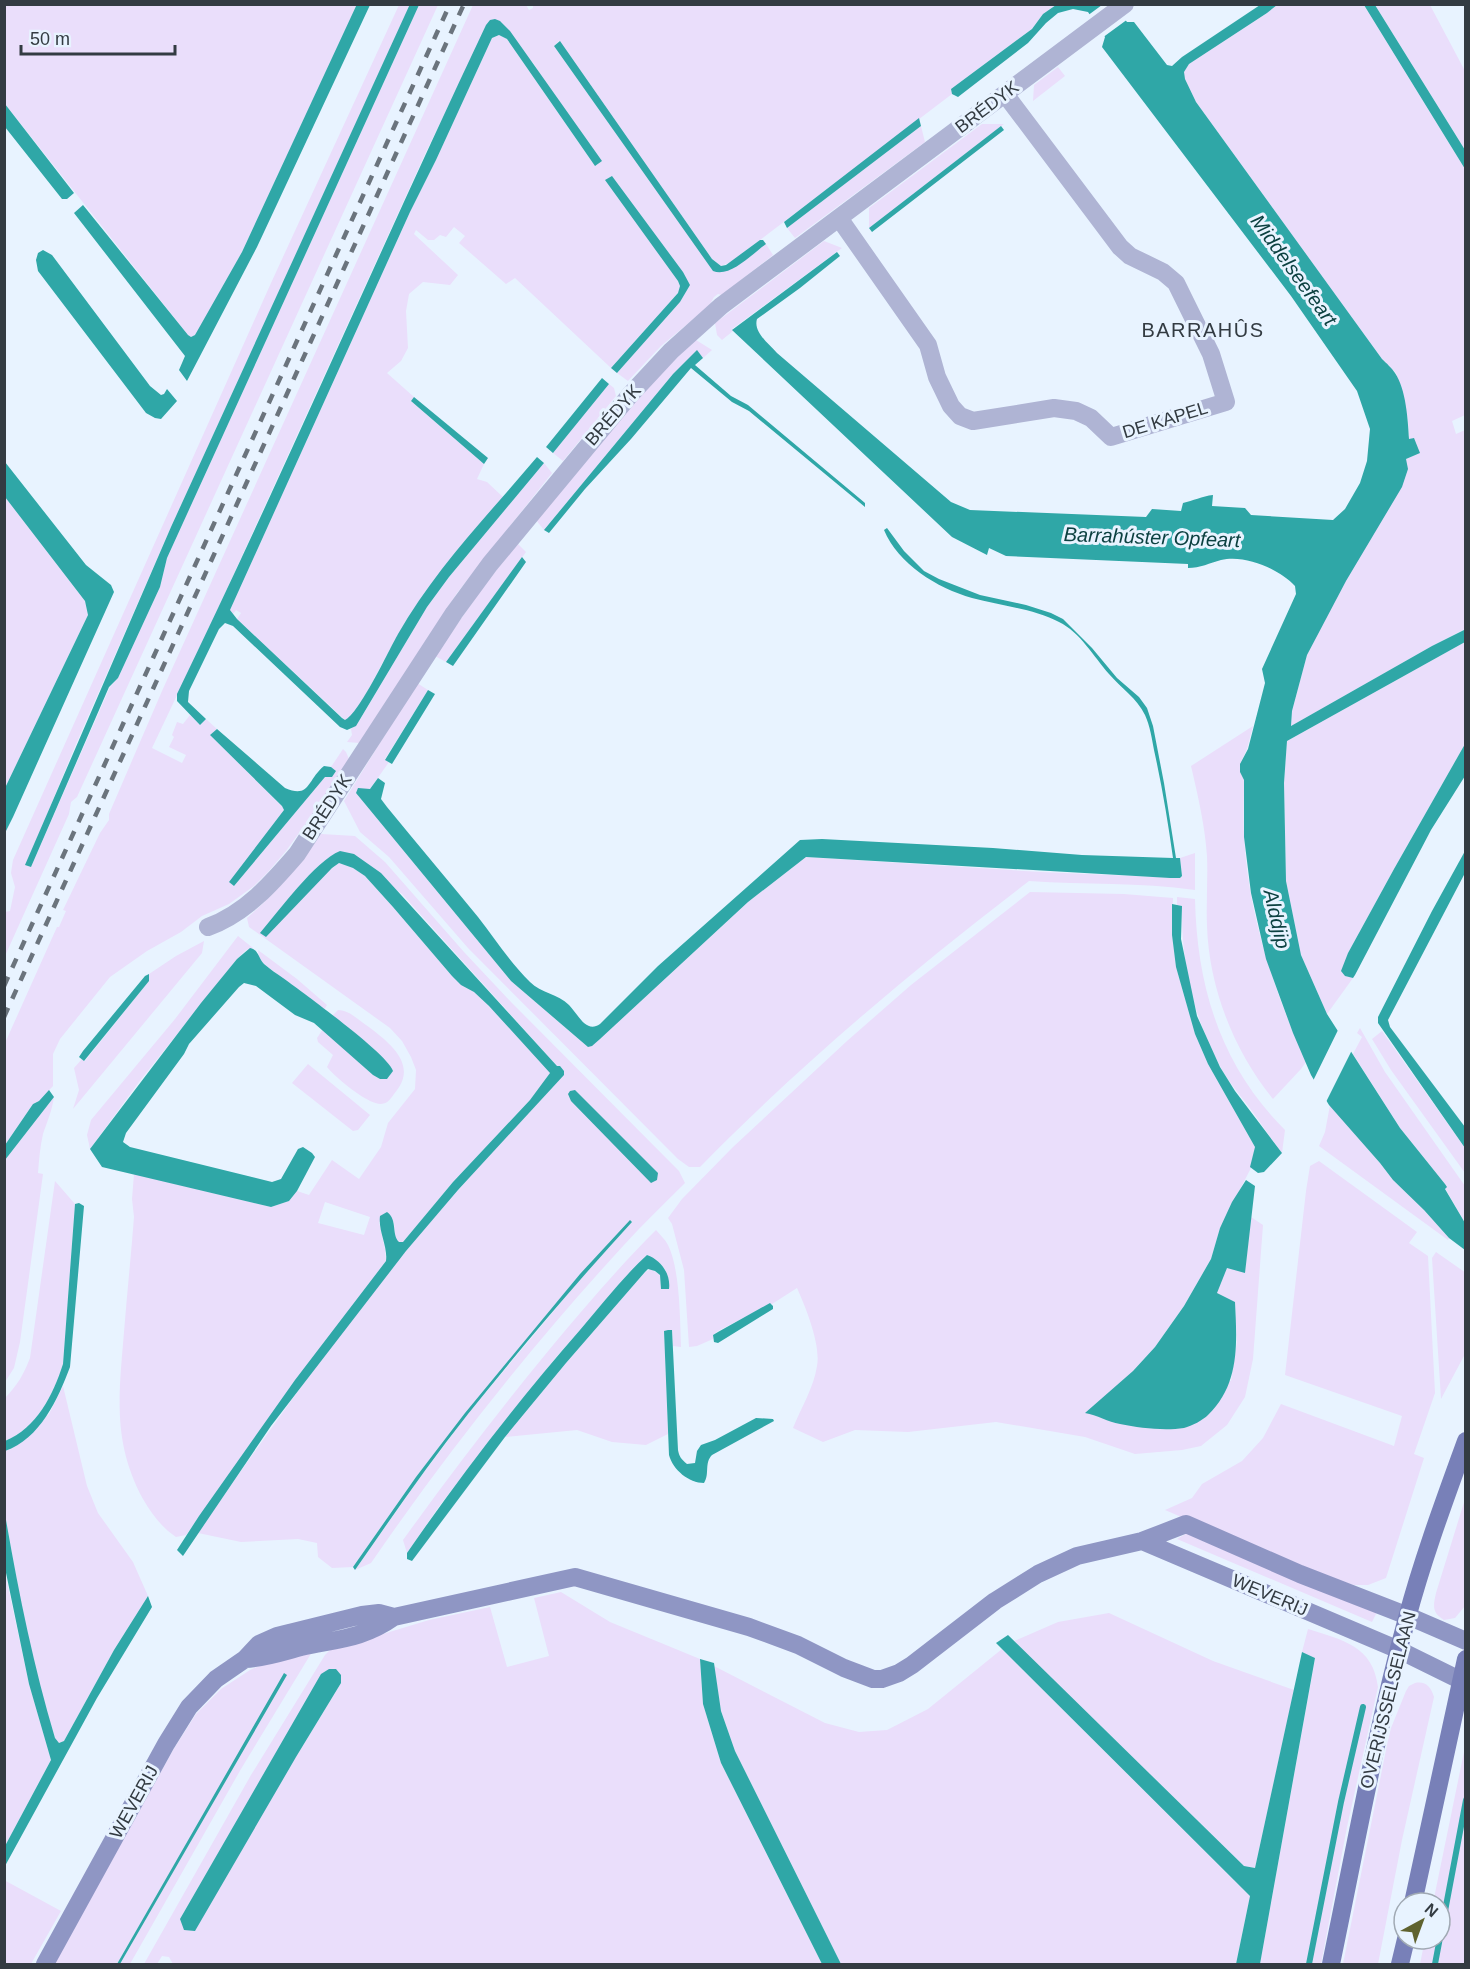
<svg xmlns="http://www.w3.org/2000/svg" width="1470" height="1969" font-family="Arial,sans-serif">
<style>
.green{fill:#eadefb;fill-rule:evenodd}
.water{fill:#2fa7a7}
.pier{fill:#e8f3ff}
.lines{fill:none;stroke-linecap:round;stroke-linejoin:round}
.stream{stroke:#2fa7a7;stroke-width:6}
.street{stroke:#afb4d4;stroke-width:18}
.secondary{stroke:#8f96c4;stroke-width:18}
.primary{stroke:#7880b8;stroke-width:18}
.rail{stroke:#6b747d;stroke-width:4.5;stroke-dasharray:10 10;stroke-linecap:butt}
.labels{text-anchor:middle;stroke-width:6;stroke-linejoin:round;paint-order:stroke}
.street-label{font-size:18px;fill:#333b42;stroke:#e8f3ff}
.water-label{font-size:20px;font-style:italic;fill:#0c4141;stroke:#e8f3ff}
.neighbourhood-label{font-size:20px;letter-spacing:1.5px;fill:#333b42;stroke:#e8f3ff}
</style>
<rect width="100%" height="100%" fill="#e8f3ff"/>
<path class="green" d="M533,4L1056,5L1043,14L1032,29L951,89L952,94L731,262L721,266L712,259L559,41L554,46L713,270H730L766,244L773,255L722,295L718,294L714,297L709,306L661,346L628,381L617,373L680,302L690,284L678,281L680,286L678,293L611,368L515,278L506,284L459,243L465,236L454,227L446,237L440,235L434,240H428L416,230L414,234L458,275L450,285L423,282L409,294L406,311L408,348L401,361L387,373L414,397L411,401L484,464L477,479L487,482L503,497C458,550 416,601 383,662C375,676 359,714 345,720L237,619L241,613L236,610L233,614L230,610L410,212L436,160L492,38L499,35L507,39L595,166L534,64L490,20L426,152L216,613L152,748L182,763L186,755L169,747L174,737L172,735L177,722L183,724L190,715L200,725L206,719L217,729L210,735L282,806L284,810L283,814L230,882L234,886L325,777L336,771L331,767L343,749L346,752L349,759L330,790L286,851L268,872L254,886L229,904L202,916L181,932L147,951L110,977L60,1039L53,1054V1086L39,1101L33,1104L5,1145V1043L57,927H59L66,911L63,910L100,833L109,820V814L162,691L473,5H526L529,10L533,8Z
M4,5H357L242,252L196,335L191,337L188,335L5,104Z
M399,5H410L171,527L76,744L26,865L31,867L110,687L118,678L160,587L167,558L419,5H438L77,797L71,802L69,814L5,956V912L10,911L15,887L11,873L13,860L271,283Z
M1277,5H1364L1465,169V415L1452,421L1456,434L1465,430V629L1432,646L1291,726L1292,711L1307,655L1406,459L1419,453L1413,438L1409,440L1408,419L1396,373L1382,359L1196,102L1185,79L1183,73L1189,64L1267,13Z
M1375,5H1430L1465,71V150Z
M1058,67L1065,76L1033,101L1034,85Z
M982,124H1004L869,228V208Z
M921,126L925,142L795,238L787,228Z
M824,241L842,248L732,329L733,331L722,340L717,335L715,323Z
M696,340L712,350L703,358L697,351L673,374L544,530L536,520C588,459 637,393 696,340Z
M609,384L614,388L616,396L563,461L553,453Z
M544,463L552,473L457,593L359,743L347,742L352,735L351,729L361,718L427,607L449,577Z
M5,497L85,601L88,615L5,788Z
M517,543L526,552L446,662L435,656L481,590Z
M1465,642V744L1394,869L1348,953L1342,971L1345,976L1353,978L1327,1014L1301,955L1286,881L1284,783L1287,741Z
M417,683L428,690L385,759L389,762L370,789L356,793L511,981L588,1047L600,1039L748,902L806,857L1041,872L1180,878L1182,876L1180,858L1195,853V890C1140,882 1085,885 1029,881C914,969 802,1063 700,1167H689L678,1159L468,948L389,857L360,832L344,801Z
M1253,726L1247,749L1240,764V772L1244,780C1244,799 1243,817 1244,836C1248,914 1274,991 1306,1062L1301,1069L1273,1099C1234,1051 1209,988 1207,926C1206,903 1208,879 1207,856C1205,826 1198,796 1191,766Z
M321,834L355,836L385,862L464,952L511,1002L679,1171L685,1183C665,1203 644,1223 624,1245C533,1344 448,1451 371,1563L355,1570L419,1479L467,1415L583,1276L632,1222L630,1221L580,1274L416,1477L353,1567L332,1568L318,1557L317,1543L298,1539L241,1542L198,1533C264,1437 332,1342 406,1251C456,1190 510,1133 564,1075V1071L560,1066H557L402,894L340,851L321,877L339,863L353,868L365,876L393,907L452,976C459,983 468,987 475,993C501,1016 524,1044 549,1069L550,1075L530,1100L453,1182L403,1242H399L395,1238L394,1222H379L385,1249L386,1261L186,1535L176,1537C160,1526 152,1514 143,1499C112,1442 119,1394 124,1332C127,1294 131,1256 134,1217L132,1199L134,1174L271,1207L289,1201L297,1191L309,1195L332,1160L359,1179L381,1147L388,1123L415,1089L416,1070L411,1057L402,1041L390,1028L249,927L247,918C276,893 300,865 321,834ZM325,1202L370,1217L364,1235L318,1223Z
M1030,892L1124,894L1173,898L1172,935L1176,967L1195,1034L1208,1064L1255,1147L1251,1168L1220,1228L1211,1259L1184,1306L1155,1347L1133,1371L1231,1381L1237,1342L1235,1302L1216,1294L1227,1267L1245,1272L1251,1217L1263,1225L1253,1359L1245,1397L1227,1425L1201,1446L1182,1450L1135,1454L1085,1437L996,1422L908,1432L855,1430L823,1442L793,1428C801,1408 814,1387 817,1366C821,1345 806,1308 797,1288L772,1304H770L718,1331L713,1335V1339L697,1346L689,1347L684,1270L672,1224L668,1218L682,1199L733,1147L847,1041L911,985Z
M1177,897L1195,899C1197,988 1221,1066 1285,1130L1282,1153C1271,1139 1262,1125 1252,1111C1241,1096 1229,1083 1220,1066C1193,1016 1181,963 1182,906L1177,905Z
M238,936L253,948L246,950L237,959L139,1082L90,1149L87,1135L91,1120L175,1019Z
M204,941L202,953L73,1109L79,1090L74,1068L82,1059L85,1061L149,981V974L176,956Z
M258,950L297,979L327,1005L324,1010L264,964L259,958Z
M338,1010C349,1010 357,1019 366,1025C389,1042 420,1065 394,1094C390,1100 387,1104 380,1104C366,1103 336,1078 327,1067L333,1055L318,1042L317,1038L323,1029L373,1075L380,1079H387L390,1076L379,1054L332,1016Z
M1360,1028L1385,1072L1465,1186V1223L1445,1188V1184L1400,1128L1353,1054L1362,1037L1357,1033Z
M1382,1031L1465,1148V1173L1391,1070L1372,1039Z
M308,1064L370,1115L358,1130L353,1131L292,1083Z
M54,1097C52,1111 47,1122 43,1134C40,1147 39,1160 38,1173L43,1174L20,1342L14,1368L5,1382V1160Z
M1330,1105L1380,1163L1393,1180L1424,1210L1449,1238L1448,1240L1319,1146L1325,1132Z
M1319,1161L1417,1232L1409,1243L1428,1256L1435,1393L1414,1454L1424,1458L1386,1578L1368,1585H1354L1312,1573L1165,1510L1192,1498L1202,1484L1242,1461L1263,1438L1281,1404L1394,1446L1402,1416L1285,1375L1306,1191L1310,1166Z
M55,1181L75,1204L63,1364C53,1395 37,1428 5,1441L4,1399C17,1386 24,1374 30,1358Z
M656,1230C660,1235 665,1239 668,1245C680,1269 680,1319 681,1347L673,1346L672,1330L664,1332L668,1434L646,1445L612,1442L577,1430L505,1437L566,1363L645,1272L651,1269L660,1275L661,1289L666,1271L661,1264L647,1255L557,1356L440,1505L407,1553L403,1540C450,1475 498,1412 549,1350C583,1309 618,1268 656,1230Z
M1436,1252L1466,1273L1465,1354L1441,1399L1432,1258Z
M63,1386L87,1486L98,1513L133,1562L148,1596L114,1650L64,1741L59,1743L55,1738L38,1682L23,1615L5,1514L4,1451L11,1449L49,1414Z
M1465,1499V1606L1455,1618L1444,1620C1432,1613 1433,1606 1436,1593Z
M1189,1532L1377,1612L1372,1622L1177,1539Z
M4,1568L29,1684L51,1760L5,1846Z
M561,1592L610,1622L700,1659L703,1704L721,1763L822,1964H173L169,1957L162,1956L157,1964H144L251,1775L325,1655L333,1647L350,1644L429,1620L490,1607L507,1667L549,1656L534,1598ZM341,1683L296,1757L180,1919L246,1806Z
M1109,1613L1213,1661L1294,1690L1255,1868L1244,1866L1014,1641L1058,1622Z
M1308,1629C1343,1640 1373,1646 1378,1687L1347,1827L1321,1964H1260L1315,1659L1302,1652Z
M1002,1649L1250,1896L1236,1964H841L735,1751L721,1711L714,1666L825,1723L859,1732L887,1730L928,1709Z
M312,1652L241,1769L130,1964H120L286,1675L285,1674L117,1964H54L173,1750L196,1714L221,1689L250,1670L268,1662Z
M1415,1683C1426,1681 1431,1687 1434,1697L1402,1840L1378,1964H1343L1387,1745L1391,1728L1406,1691L1409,1686Z
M1465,1747V1964H1420L1425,1939H1440V1903H1433Z
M4,1880L61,1911L31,1964H5Z"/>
<path class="water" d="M357,4L370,5L257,247L187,381L179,370L185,356L74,213L83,205L188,335L191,337L195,335L242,252Z
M410,4L419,5L167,558L160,587L118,678L109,687L31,867L25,865L171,527Z
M1056,5H1114L1127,22H1134L1167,65L1172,66L1182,57L1260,5H1277L1267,13L1189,64L1184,72L1185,79L1196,102L1382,359C1386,363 1392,368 1395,373C1406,389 1408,420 1409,439L1414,438L1420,453L1406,459L1408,469L1402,487L1346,581L1307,655L1292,711L1291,726L1432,646L1466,629L1465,642L1287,741L1284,783L1286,881L1301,955L1327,1014L1400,1128L1445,1184L1447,1187L1445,1189L1465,1223V1250L1449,1238L1424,1210L1393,1180L1380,1163L1329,1105L1311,1075L1293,1033L1266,959L1251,893L1244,837V780L1240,772V764L1248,749L1265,683L1262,669L1296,594L1295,586C1279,569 1245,554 1221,560C1210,563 1200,568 1188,568V564L1006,556L989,548L987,555L952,537L732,330L837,252L840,256L800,288L757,319C753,332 769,344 777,353L951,502L970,510L1146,517L1152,509L1181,511L1183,503C1193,501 1202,496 1213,495L1212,506L1245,508L1251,515L1333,520L1345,509L1360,483L1367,461L1370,429L1357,391L1291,296L1102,47L1105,37L1088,12L1073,9L1058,13L1046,23L1028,43L958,97L952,94L951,89L1032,29L1043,14Z
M1364,5H1375L1465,150V169Z
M495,19L500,21L510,31L602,161L595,166L507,39L499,35L492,38L436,160L410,212L230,610L237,619L342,718L345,720C359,714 389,650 398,634C435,569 489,514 537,457L544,463L449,577L427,607L356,726L347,730L340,727L233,626L225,623L219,629L189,691L188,702L206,719L200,725L177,701V694C284,473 381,247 486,25L490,20Z
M560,41L712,259L721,266L726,265L760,240H763L766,244C752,254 730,278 713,271L554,46Z
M5,104L74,193L67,199H62L5,127Z
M919,118L921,126L787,228L784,222Z
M1001,126L1004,130L872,232L869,228Z
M612,176L683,272L690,285L680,302L617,373L611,368L678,293L680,286L678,281L605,180Z
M43,250L52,255L150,386L161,395L164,394L167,389L177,401L161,419L155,418L146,413L38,271L36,260L38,253Z
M697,350L703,358L695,365L731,396L748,405L865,503V507L749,411L732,402L691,368L631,439L585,489L549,533L544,530L673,374Z
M602,378L609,384L553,453L546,447Z
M414,397L488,458L484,464L411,401Z
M5,462L86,565L111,585L114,592L13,817L5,833V788L88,615L85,601L5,497Z
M887,528L904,551L924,571L939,579L980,595L1026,605L1051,613L1063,619L1092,648L1117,678L1139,697L1147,708L1153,726L1164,783L1176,858H1180L1182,876L1180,878H1170L806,857L748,902L600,1039L592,1046L588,1047L511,981L356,793L358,788L370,789L378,778L385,783L381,799L387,807C417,844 448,880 478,917C495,939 510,962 530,982C541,993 558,994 569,1005C578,1014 586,1034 600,1024L658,966L800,840L822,839L993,848L1082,855L1173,858C1168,822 1162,786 1154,750C1152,739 1150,726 1145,715C1137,698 1121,688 1109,674C1094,657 1080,632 1059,622C1032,608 1001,606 972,598C937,588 898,564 884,530Z
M522,557L526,562L453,666L446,662Z
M428,690L435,694L392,764L385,760Z
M217,729L285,788C310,799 307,780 324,766L331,767L336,771L332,777H325L234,886L229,882L284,810L282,806L210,735Z
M1465,744V776L1431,830L1355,975L1353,978L1345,976L1341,971L1348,953L1394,869Z
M340,851L354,854L381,873L557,1066H560L564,1071V1075L458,1190L406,1251L271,1426L183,1556L177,1550L199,1516L295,1380L386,1261C388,1246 378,1231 380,1216L387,1212C398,1220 391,1234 399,1242H403L453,1182L530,1100L550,1073L489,1006L474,992L461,985L452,976L393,907L365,876L353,868L339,863L332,868L266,937L260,933C279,911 315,861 340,851Z
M1465,851V873L1388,1020L1390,1027L1465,1127V1148L1378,1023V1017L1432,911Z
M1172,904L1182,906L1181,939L1197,1016L1220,1067L1235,1091L1282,1153L1264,1172L1258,1173L1250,1167L1255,1147L1208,1064L1195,1034L1176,967L1172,935Z
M250,948C259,950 258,958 264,964C270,969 277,974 283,978C302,992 388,1054 393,1071L387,1079H380L373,1075L314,1023L295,1015L256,986L244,983L239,987L189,1044L184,1054L126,1133L123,1142L130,1147L272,1182L281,1179L298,1149L303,1147L312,1153L315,1157L297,1191L289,1201L271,1207L102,1167L90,1149L201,1003L237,959Z
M149,974V981L84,1061L79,1057L83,1051L145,976Z
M49,1090L54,1097L5,1160V1145L33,1104L39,1101Z
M575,1090L658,1173L657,1180L651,1183L571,1101L568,1094L570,1091Z
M1246,1180L1255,1186L1245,1273L1227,1268L1217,1293L1235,1302C1237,1343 1240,1384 1208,1415C1203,1420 1192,1426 1184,1428C1164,1431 1140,1428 1120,1424C1108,1422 1097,1415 1085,1413L1133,1371L1155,1347L1184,1306L1211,1259L1220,1228L1232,1202Z
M79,1203L84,1206L70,1367C58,1399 40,1439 5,1451V1441C37,1428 53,1395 63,1364L75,1204Z
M630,1220L632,1222C575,1284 521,1348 468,1414C428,1464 392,1517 355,1570L353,1567L416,1477L465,1413L580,1274Z
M647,1255C661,1260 671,1274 669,1289H661L660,1275L655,1271L648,1269L645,1272L566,1363L505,1437L412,1561L407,1559V1553C460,1476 518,1401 580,1330C602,1304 623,1277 647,1255Z
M770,1303L773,1306V1309L718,1343L714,1342L713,1335L718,1332Z
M668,1330H672L678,1450C679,1456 681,1459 687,1464L695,1463L697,1451L701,1445L715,1440L756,1418L773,1419L774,1421L712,1455C704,1463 710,1474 704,1483C689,1483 673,1470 669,1455L664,1331Z
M5,1514C18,1590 33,1664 55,1738L59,1743L64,1741L114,1650L148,1596L152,1607L97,1698L5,1866V1846L51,1760L29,1684L5,1568Z
M1008,1635L1244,1866L1255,1868L1302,1652L1315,1658L1260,1964H1236L1250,1896L996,1643Z
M700,1659L714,1663L721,1711L735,1751L841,1964H822L721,1763L703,1704Z
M329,1669H336L341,1675V1683L296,1757L195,1931L184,1930L180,1919L321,1674Z
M284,1673L287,1675L120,1964H117Z"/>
<path class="pier" d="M1117,4L1128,19L1102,38L1087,16L1102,5Z
M1340,1026L1353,1048L1325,1104L1312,1083Z"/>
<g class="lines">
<path class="stream" d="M1309,1964L1341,1802L1363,1707
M1435,1964L1466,1800"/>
<path class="street" d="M839,218L928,345L937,377L951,406L960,416L973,421L1054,408L1076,411L1091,418L1111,437L1226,402L1211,354L1176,283L1163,272L1130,256L1120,247L1005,94
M208,927C246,913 272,883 297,854L454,613L490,564L630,395L671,351L721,306L1125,4"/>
<path class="secondary" d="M1142,1541L1399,1650L1466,1683
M245,1659C265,1658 282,1652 301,1647C337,1639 363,1639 394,1617L575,1577L749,1627L798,1645L844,1668L873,1679H882L899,1673L912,1665L995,1601L1038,1574L1077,1556L1142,1541L1186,1524L1300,1574L1408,1616L1466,1641
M45,1964L166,1744L189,1707L216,1679L245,1659L259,1644L277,1636L362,1615L379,1613L394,1617"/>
<path class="primary" d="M1413,1903L1466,1659
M1331,1964C1355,1849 1376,1732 1407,1618C1423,1558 1445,1499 1466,1441
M1400,1964L1406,1939"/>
<path class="rail" d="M4,986L450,4
M4,1017L464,4"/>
</g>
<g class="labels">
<g class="street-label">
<text transform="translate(987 107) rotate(-37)" y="6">BRÉDYK</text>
<text transform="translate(613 415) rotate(-49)" y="6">BRÉDYK</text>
<text transform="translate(1165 420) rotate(-17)" y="6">DE KAPEL</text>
<text transform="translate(327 807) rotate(-57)" y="6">BRÉDYK</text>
<text transform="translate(1270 1595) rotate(23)" y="6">WEVERIJ</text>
<text transform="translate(1388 1700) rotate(-76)" y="6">OVERIJSSELSELAAN</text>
<text transform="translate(134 1802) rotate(-61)" y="6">WEVERIJ</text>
</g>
<g class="water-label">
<text transform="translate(1294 270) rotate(54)" y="7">Middelseefeart</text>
<text transform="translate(1152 537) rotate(2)" y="7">Barrahúster Opfeart</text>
<text transform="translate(1277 919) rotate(77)" y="7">Alddjip</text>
</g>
<g class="neighbourhood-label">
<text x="1203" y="337">BARRAHÛS</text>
</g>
</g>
<rect width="1470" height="1969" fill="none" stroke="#333b42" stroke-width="12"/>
<g transform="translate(1422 1921) rotate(41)"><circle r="28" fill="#e8f3ff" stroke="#a0a9b3" stroke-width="1.5"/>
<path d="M0-4.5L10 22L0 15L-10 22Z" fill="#5f622f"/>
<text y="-9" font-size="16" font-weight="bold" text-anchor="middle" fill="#333b42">N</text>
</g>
<path d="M21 45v9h154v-9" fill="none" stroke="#333b42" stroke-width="3"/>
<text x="30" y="45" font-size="18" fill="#333b42" stroke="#e8f3ff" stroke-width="4.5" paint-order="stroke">50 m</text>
</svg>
